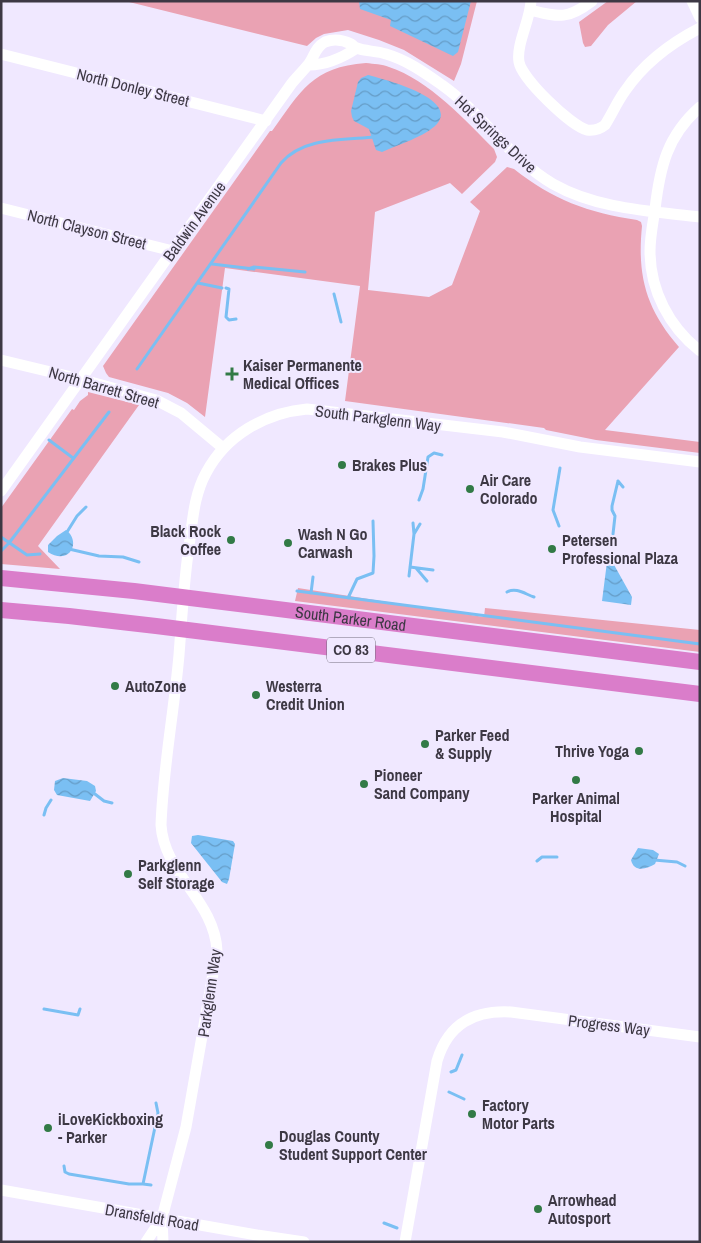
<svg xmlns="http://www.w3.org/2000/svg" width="701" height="1243" font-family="'Archivo Narrow',sans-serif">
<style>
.grass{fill:#eaa2b3}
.water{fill:url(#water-waves)}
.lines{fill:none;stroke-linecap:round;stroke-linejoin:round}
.stream{stroke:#7abff3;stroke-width:3}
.minor{stroke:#fff;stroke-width:11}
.highway{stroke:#da7dca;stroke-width:16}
.poi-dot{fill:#327a46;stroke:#f0e8ff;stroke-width:2}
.labels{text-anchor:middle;stroke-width:4;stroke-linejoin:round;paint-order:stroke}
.shield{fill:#f0e8ff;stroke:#736d7c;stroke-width:1}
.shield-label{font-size:15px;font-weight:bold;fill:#3d3844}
.street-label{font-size:16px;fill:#3d3844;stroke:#f0e8ff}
.poi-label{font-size:16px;font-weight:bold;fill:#3d3844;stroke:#f0e8ff;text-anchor:start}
</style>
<defs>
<pattern id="water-waves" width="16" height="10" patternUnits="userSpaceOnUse" patternTransform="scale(1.25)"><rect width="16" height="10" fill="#7abff3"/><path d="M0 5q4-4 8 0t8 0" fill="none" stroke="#659cc6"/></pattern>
</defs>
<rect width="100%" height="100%" fill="#f0e8ff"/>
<path class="grass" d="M125,1H477L461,64L454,81L404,50L379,40L348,30L324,34L316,38L307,46Z
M608,1H637L608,25L591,46L585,47L583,43L579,22Z
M366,63C374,64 382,64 389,67C429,80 465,120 494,149L497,157L495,162L462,194L450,183L375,212L368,290L429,297L452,285L480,211L470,202L507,167L514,169C552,199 588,213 637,220L641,222L642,226C637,276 646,309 679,347L605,430L700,442V453L596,440L546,430L544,428L345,401L360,286L225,268L205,417L187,403L168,393L109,377L106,373L103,366L270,131H272C301,91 312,67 366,63Z
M88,392L139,405L38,546L60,569L1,564V508L72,409L74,410L80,401L88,395Z
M298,588L484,617L485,608L700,630V652L295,601Z"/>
<path class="water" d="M359,1H471L458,52L453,56L390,26L391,20L360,9Z
M368,75C383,79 459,98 437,124C426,136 398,145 382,152L376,150L369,129L354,121L352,117L351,111L358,82L361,78Z
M66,530C82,542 69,566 48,552V545L57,536Z
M608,554L632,597L631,605L602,601Z
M63,778L87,781L95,786L96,791L90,801L57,795L54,790L55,781Z
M198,835L233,841L235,844L229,879L227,884L222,882L191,843L192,836Z
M638,848L653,850L659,854L655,864C647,869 634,873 631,860Z"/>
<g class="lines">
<path class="stream" d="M212,264L254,269
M248,269L254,267L305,272
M198,283L222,288
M226,288L229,289L226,317L229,320L236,319
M334,294L341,322
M137,369L281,163C303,137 343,140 375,137
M49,440L73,458
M618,481L623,487
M419,500L423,489L428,457L434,453L442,455
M559,526L553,510L560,468
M67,532L77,516L86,507
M414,534L420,524
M613,534L615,516L612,510V506L618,481
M1,537L27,555L40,554
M69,549L99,556L123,557L139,562
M1,551L9,543L109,412
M410,567L433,570
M416,568L427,581
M409,576L414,534L413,523
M297,591L700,644
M507,592C516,587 525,594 534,597
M311,593L313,577
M348,598L357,579L373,573L374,556L373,521
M91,791L104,801L112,803
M44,815L46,808L51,800
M654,860L677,862L685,866
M537,861L542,857H557
M44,1009L78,1015L80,1009
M451,1072L456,1070L462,1055
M449,1092L464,1099
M64,1166L65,1172L69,1174L129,1184H143L151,1185
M143,1184L158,1113L156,1103
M384,1223L397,1228"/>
<path class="minor" d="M531,1C530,21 516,44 519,62C522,79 570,125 587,130C594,131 600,129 605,125C612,114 617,102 625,91C644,63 671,43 700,28
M692,1L700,18
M530,10C559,17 567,20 592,1
M1,54L266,121
M309,65C327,65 342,58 357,48
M700,107C667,136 660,167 655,209C653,223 650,237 650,251C650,290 669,327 700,351
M1,208L173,251
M1,360L80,379L156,400L181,413L223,448
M1,491L292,83C297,77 302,72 307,66C314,59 314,48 325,42C333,39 343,40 351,44C353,45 354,47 357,48C363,51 378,51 386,54C407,60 425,73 442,85C483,114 509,158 553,184C597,209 650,211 700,217
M1,1190L257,1235L304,1242
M146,1242L162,1218
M163,1242L162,1218L186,1127L217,951C215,901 164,874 161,825C163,768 174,712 179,655C182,616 184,577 190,539C193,516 195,493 206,473C226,435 265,413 307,409L503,432L580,447L700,462
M405,1242L437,1061C448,1024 474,1010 511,1012L700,1037"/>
<g class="highway">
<path id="s1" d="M1,578L134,591L700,662"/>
<path d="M1,610L69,616L156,626L700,694"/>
</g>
</g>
<g class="poi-dot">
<path d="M229.5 366.5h5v5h5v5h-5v5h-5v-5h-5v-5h5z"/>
<circle cx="342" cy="465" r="5"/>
<circle cx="470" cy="489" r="5"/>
<circle cx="231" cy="540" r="5"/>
<circle cx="288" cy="543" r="5"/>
<circle cx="552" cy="549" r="5"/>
<circle cx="115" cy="686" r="5"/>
<circle cx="256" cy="695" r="5"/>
<circle cx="425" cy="744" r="5"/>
<circle cx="639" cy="751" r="5"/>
<circle cx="576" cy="780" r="5"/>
<circle cx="364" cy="784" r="5"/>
<circle cx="128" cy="874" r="5"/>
<circle cx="472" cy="1114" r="5"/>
<circle cx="48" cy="1128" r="5"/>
<circle cx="269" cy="1145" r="5"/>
<circle cx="538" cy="1209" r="5"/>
</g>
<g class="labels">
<rect class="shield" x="327" y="637.5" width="48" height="25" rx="4"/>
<g class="shield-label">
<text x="351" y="655">CO 83</text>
</g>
<g class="street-label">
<text transform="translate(133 87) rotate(14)" y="6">North Donley Street</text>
<text transform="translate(496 134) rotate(43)" y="6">Hot Springs Drive</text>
<text transform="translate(194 221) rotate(-54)" y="6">Baldwin Avenue</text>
<text transform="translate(87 229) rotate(14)" y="6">North Clayson Street</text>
<text transform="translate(104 387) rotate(16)" y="6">North Barrett Street</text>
<text transform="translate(378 418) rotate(7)" y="6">South Parkglenn Way</text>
<text dy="6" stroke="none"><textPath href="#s1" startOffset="352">South Parker Road</textPath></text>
<text transform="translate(209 993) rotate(-82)" y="6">Parkglenn Way</text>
<text transform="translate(609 1025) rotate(7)" y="6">Progress Way</text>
<text transform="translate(152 1217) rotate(10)" y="6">Dransfeldt Road</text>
</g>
<g class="poi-label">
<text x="243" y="371">Kaiser Permanente<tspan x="243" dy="18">Medical Offices</tspan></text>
<text x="352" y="471">Brakes Plus</text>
<text x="480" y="486">Air Care<tspan x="480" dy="18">Colorado</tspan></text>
<text x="221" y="537" text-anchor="end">Black Rock<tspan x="221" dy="18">Coffee</tspan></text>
<text x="298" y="540">Wash N Go<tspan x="298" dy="18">Carwash</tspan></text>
<text x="562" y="546">Petersen<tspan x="562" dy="18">Professional Plaza</tspan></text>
<text x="125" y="692">AutoZone</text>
<text x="266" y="692">Westerra<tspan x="266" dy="18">Credit Union</tspan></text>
<text x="435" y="741">Parker Feed<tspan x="435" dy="18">&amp; Supply</tspan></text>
<text x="629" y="757" text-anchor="end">Thrive Yoga</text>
<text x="374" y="781">Pioneer<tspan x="374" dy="18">Sand Company</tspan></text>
<text x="576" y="804" text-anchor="middle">Parker Animal<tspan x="576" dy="18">Hospital</tspan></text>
<text x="138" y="871">Parkglenn<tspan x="138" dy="18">Self Storage</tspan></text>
<text x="482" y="1111">Factory<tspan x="482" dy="18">Motor Parts</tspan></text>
<text x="58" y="1125">iLoveKickboxing<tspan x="58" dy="18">- Parker</tspan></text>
<text x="279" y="1142">Douglas County<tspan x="279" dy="18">Student Support Center</tspan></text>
<text x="548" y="1206">Arrowhead<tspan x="548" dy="18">Autosport</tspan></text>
</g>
</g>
<rect width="701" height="1243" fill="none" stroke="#3d3844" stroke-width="5"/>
</svg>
